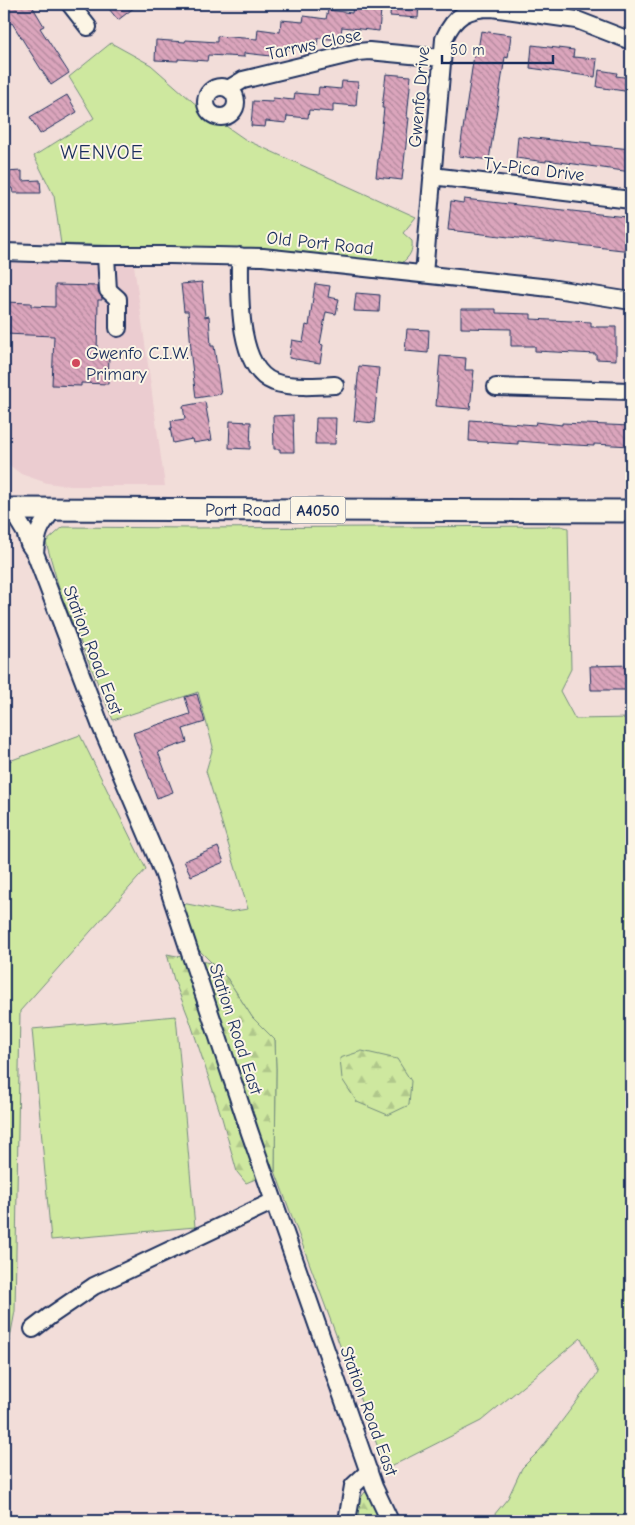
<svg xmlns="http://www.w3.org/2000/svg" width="635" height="1525" font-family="'Comic Neue',sans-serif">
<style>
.built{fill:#ebccd0}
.green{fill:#cee89f;stroke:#748c7e}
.forest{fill:url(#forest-firs);stroke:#748c7e}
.building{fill:url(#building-back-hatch);stroke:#1b2f5e}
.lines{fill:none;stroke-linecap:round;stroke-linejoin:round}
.minor-casing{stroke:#1b2f5e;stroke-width:20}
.major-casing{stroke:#1b2f5e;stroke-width:25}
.minor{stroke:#fcf5e5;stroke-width:16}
.major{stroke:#fcf5e5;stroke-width:21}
.poi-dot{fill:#d1495b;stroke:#fcf5e5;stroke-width:2}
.labels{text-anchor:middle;stroke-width:4;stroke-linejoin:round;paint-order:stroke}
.shield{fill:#fcf5e5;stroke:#5e6a86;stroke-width:1}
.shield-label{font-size:16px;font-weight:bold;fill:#1b2f5e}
.street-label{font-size:18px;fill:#1b2f5e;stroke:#fcf5e5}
.poi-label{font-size:18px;fill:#1b2f5e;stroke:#fcf5e5;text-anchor:start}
.quarter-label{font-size:20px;letter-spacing:1px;fill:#1b2f5e;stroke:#fcf5e5}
</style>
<defs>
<pattern id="forest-firs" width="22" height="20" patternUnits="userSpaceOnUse" patternTransform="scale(1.25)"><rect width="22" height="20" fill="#cee89f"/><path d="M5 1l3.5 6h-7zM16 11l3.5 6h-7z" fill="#b0c78b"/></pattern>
<pattern id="building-back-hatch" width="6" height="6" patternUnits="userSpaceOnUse" patternTransform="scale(1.25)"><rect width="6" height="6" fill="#dba5bc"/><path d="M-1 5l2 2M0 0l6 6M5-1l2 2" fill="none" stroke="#b1879c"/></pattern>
</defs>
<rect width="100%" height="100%" fill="#f2ddd9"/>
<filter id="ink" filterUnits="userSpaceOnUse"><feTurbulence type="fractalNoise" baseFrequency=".02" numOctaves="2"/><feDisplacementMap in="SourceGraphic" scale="10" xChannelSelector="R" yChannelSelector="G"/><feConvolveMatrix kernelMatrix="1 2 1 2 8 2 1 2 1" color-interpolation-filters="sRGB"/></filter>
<g filter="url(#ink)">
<path class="built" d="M4,262L134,265L165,486H70L47,483L21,474L4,461Z"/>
<path class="green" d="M111,43L151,65L200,108L246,140L416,217L403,233L412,241C413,251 410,256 402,263L359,260L296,251L61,244L54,196L34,156L94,118L69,77Z
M561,526L568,528L571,669L560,691L575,719L631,718V1521H482L494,1515L508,1498L522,1468L540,1450L598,1373L581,1338L481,1421L386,1469L275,1171L276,1069L275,1040L252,1017L227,978L193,944L182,903L228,912L248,909L206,771L213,747L198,692L113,720L61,595L46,542L63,527L194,528Z
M80,735L146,869L20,1011L15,1311L4,1371V763Z
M176,1016L195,1227L51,1240L32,1029Z"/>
<path class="forest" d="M167,954L211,963L227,978L252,1017L275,1040L276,1069L275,1171L246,1183L237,1172L222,1118L190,1021L174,980Z
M362,1051L397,1059L411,1081L409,1105L388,1115L357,1102L342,1079L340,1058Z
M365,1492L374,1500L384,1521H352L355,1506Z"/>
<path class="building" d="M11,4H31L44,26L40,28L69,73L51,85L12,23L4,27V8Z
M105,4H139L118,20Z
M391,4H419L418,18L390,16Z
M353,7L381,10L379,31L342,27L340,40L318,38L317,46L294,44V50L272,47L271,56L244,53V57L208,55L207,61L178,59V61L155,60L156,40L185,42L186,40L217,42V36L257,39L258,29L280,32L281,20L303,22L304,16L326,19L328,10L352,13Z
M481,31L511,35L508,58L505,57L489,160L459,156L470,82L474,55L477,56Z
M532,45L574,50L573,57L597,59L595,77L530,68Z
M599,70L617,73L616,76L631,78V92L597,87Z
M386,74L411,76L407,118H409L402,180L376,177L384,108H382Z
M342,81L358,82L356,106L333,104V112L309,110L308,118L287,116L286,123L266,121L265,127L251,126L253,101L272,102L273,98L294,100L295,93L318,95L319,87L341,89Z
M67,95L77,112L40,134L30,117Z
M518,136L561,141V140L591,143V145L631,149V172L546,160V162L516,158Z
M22,171V181L40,180L41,193H13L12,188H4V172Z
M464,199L626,217L625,225L631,226V251L448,230L451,201L463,203Z
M202,282L205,317L209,316L211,346H214L221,394L196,398L190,349H191L188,311H184L181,284Z
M315,284L330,286L328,297L339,299L336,314L326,312L320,344L323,345L320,363L289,358L292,340L303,342L306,325L309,326Z
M55,285L98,286V291L102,298V300H98L97,354L109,355L108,384L81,383V386L52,385L54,336L4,334V302L31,303V306L55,307Z
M356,293L380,295L379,312L354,311Z
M461,309H496V313L531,314V319L591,322V327H616V360L596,359V354L535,351V346H511V329L461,328Z
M407,329L429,330L428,353L405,351Z
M440,356L466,358L465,370H474L470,409L436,406Z
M359,366L379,368L374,423L354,421Z
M205,402L212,440L193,443L192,439L173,443L170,428H172L171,421L185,419L183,406Z
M293,415L294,452H280V449H274L273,416Z
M316,418H336L335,444H315Z
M470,420L535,425L536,422L562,425V423L631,426V446L594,444V446L556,444L518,441V444L469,441Z
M230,421L251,422L250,449L229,448Z
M631,665V690H591L590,666Z
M197,694L205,722L183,729L187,742L158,752L173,792L157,798L133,733L190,714L185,697Z
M218,847L224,862L191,876L184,861Z"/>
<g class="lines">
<defs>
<path id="minor" d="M70,4L88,27
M206 102a15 15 0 1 1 30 0a15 15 0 1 1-30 0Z
M228,89L243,80L358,52L369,51L442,58
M432,176L631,200
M4,252L95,255H170L263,257L550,288L631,301
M106,256L108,290L118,299V328
M240,256C240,289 236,368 274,382C289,388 319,386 335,385
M424,274L444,39C454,16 467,8 492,8L577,20L631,41
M496,387L631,391
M11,509L25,532L29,544L35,553L100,724L163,872L250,1133L374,1487L390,1521
M35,553C37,531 40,526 54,509
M33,1329L50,1316L94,1286L274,1201
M347,1521L353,1486L369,1471"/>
<g id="major">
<path id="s1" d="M4,509L631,511"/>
</g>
</defs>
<use href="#minor" class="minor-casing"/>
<use href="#major" class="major-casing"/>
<use href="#minor" class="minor"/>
<use href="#major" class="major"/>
</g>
</g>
<circle class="poi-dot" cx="76" cy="363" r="5"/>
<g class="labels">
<rect class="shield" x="290.5" y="496.5" width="55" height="27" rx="4"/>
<g class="shield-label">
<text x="318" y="516">A4050</text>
</g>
<g class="street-label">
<text transform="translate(314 44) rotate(-12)" y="6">Tarrws Close</text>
<text transform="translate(419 97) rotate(-85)" y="6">Gwenfo Drive</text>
<text transform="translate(534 169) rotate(7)" y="6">Ty-Pica Drive</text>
<text transform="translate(320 243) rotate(6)" y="6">Old Port Road</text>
<text dy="6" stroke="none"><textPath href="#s1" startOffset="239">Port Road</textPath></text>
<text transform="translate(93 650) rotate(69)" y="6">Station Road East</text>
<text transform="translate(236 1029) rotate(72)" y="6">Station Road East</text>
<text transform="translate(369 1411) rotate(70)" y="6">Station Road East</text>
</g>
<g class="poi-label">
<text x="86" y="359">Gwenfo C.I.W.<tspan x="86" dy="21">Primary</tspan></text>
</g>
<g class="quarter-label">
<text x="102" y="159">WENVOE</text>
</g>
</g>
<rect width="635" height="1525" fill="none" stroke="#fcf5e5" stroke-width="20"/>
<rect x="10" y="10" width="615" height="1505" fill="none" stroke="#1b2f5e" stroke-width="2" filter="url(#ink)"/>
<path d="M442 55v8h111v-8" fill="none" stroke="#1b2f5e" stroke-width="2.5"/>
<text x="450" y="55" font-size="15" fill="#1b2f5e" stroke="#fcf5e5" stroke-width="4" paint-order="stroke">50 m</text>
</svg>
